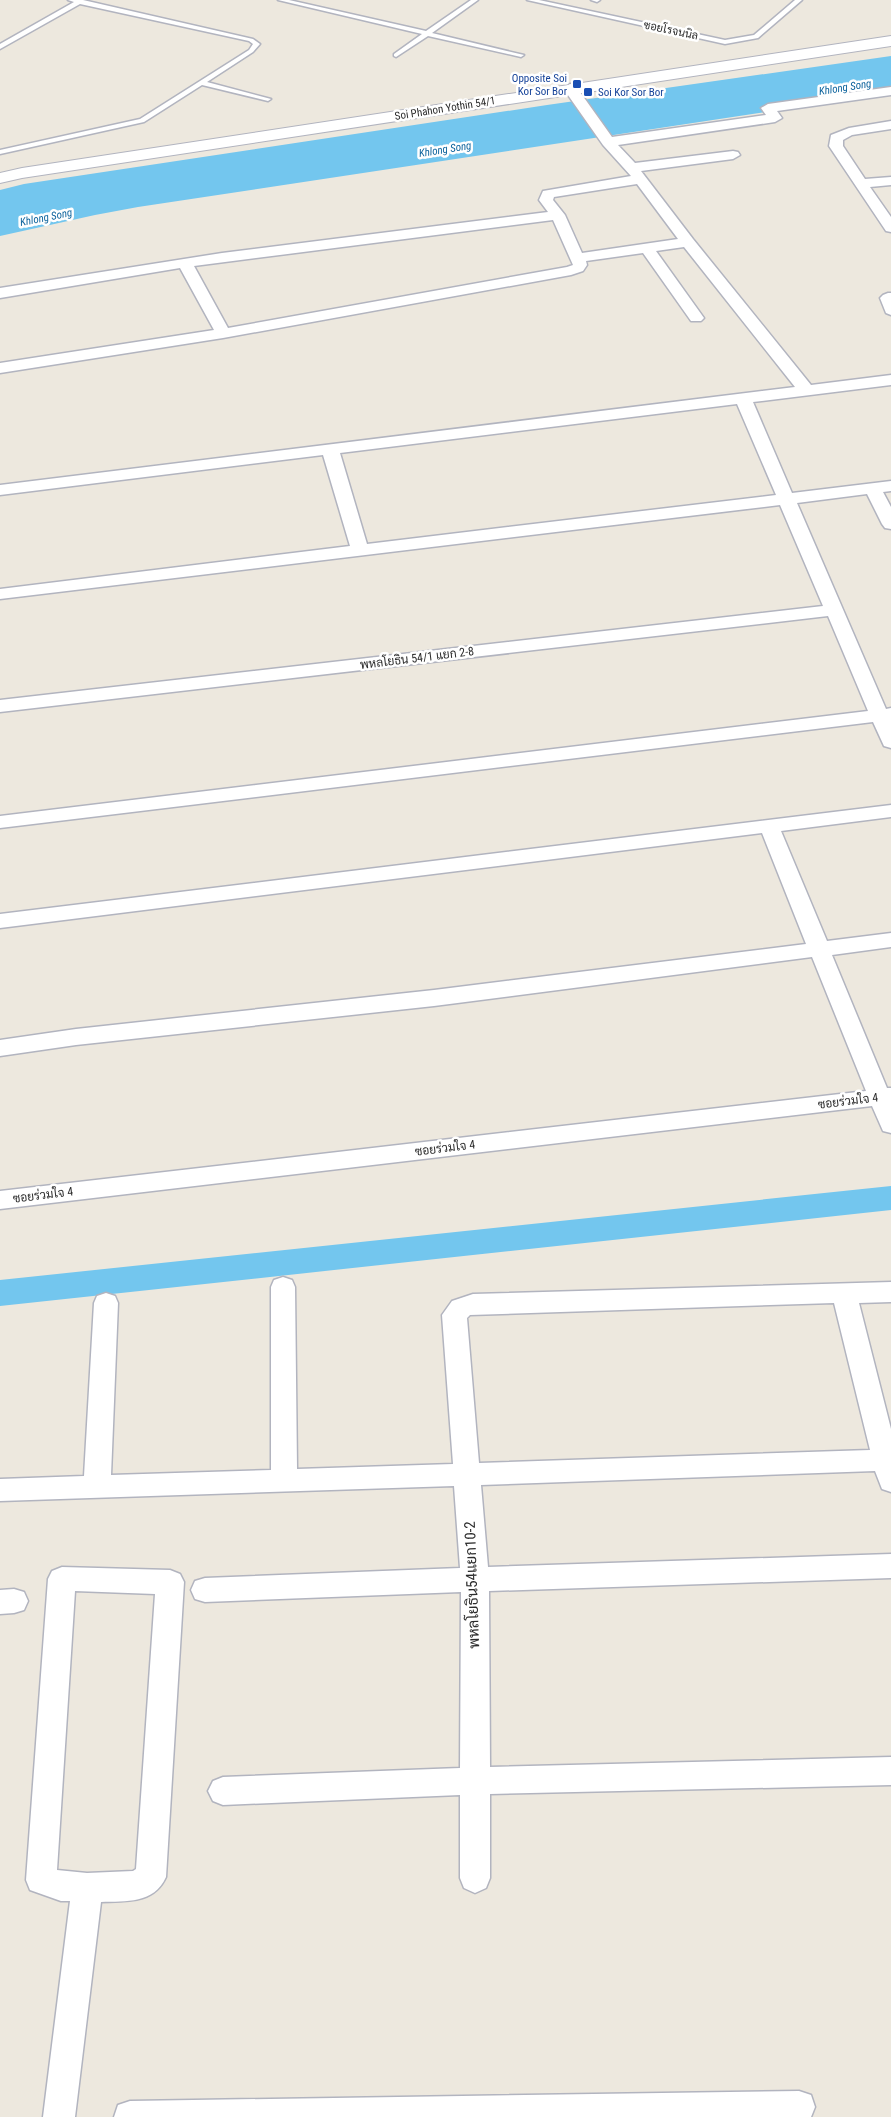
<svg xmlns="http://www.w3.org/2000/svg" width="891" height="2117" font-family="'Roboto Condensed',Sarabun,sans-serif">
<style>
.water{fill:#73c6ee}
.lines{fill:none;stroke-linecap:round;stroke-linejoin:round}
.canal{fill:#73c6ee;fill-rule:evenodd}
.service-casing{stroke:#b2b4bf;stroke-width:3}
.minor-casing{stroke:#b2b4bf;stroke-width:3}
.tertiary-casing{stroke:#b2b4bf;stroke-width:2}
.service{fill:#fff;fill-rule:evenodd}
.minor{fill:#fff;fill-rule:evenodd}
.tertiary{fill:#fff;fill-rule:evenodd}
.transit-dot{fill:#1a4fb4;stroke:#fff;stroke-width:2}
.labels{text-anchor:middle;stroke-width:5;stroke-linejoin:round;paint-order:stroke}
.far-street-label{font-size:11px;fill:#2c2c2c;stroke:#fff}
.far-transit-label{font-size:11px;fill:#164399;stroke:#fff;text-anchor:end}
.far-water-label{font-size:11px;font-style:italic;fill:#0e649d;stroke:#fff}
.street-label{font-size:12px;fill:#2c2c2c;stroke:#fff}
.near-street-label{font-size:15px;fill:#2c2c2c;stroke:#fff}
</style>
<rect width="100%" height="100%" fill="#ede8de"/>
<path class="water" d="M891,56V93L138,207L95,215L0,236V190L24,184L547,105Z"/>
<g class="lines">
<path class="canal" d="M891,1186V1210L0,1306V1280Z"/>
<defs>
<path id="service" d="M68,0H83L253,39L260,44L253,52L207,82L271,99L268,101L202,85L144,122L0,154V150L140,119L249,50L253,44L249,41L80,4L0,49V44L74,2Z
M278,0H289L426,31L471,0H478L432,33L524,55L521,57L428,36L396,57L394,56V54L422,34Z
M527,0H539L725,40L754,35L795,0H802L758,38L725,44Z
M591,0H600L597,2Z"/>
<path id="minor" d="M570,84L575,85L612,137L766,115L761,108L768,104L891,87V95L777,111L782,118L775,122L618,145L635,163L733,151L738,152L740,155L733,159L641,171L693,239L811,385L891,375V385L753,402L792,493L891,481V491L883,492L891,507V529L885,528L882,524L867,494L797,503L886,709L891,708V748L884,746L873,722L0,828V816L868,711L828,616L0,712V700L823,606L780,505L0,599V589L350,546L323,455L0,495V485L795,387L684,247L656,251L704,318L701,321H691L643,253L586,261L587,265L583,271L571,275L223,338L0,373V363L214,330L180,268L0,298V288L222,253L548,212L539,200L543,191L631,176L603,145L563,88ZM637,184L678,239L582,253L565,215L553,200L554,197ZM553,220L573,265L567,267L228,328L194,266ZM737,404L776,495L367,544L340,453Z
M891,121V129L852,135L843,140V146L865,179L891,177V185L870,187L891,217V232L886,231L829,146L831,135L849,128Z
M888,293H891V315L886,313L880,298L883,295Z
M891,805V817L781,831L827,941L891,933V947L832,955L887,1088H891V1133L883,1131L872,1106L0,1209V1191L866,1091L812,957L434,1006L76,1045L0,1056V1040L76,1029L434,990L806,944L762,833L0,928V914Z
M283,1277L292,1280L295,1287L297,1469L453,1464L442,1315L452,1301L473,1294L891,1282V1302L859,1303L891,1429V1492L882,1489L875,1471L481,1485L488,1567L891,1554V1578L489,1591L490,1767L891,1757V1785L490,1794V1878L486,1888L475,1893L464,1888L460,1878V1795L223,1805L213,1801L208,1791L213,1781L223,1777L460,1768L461,1592L205,1602L195,1599L191,1590L195,1581L205,1578L460,1568L454,1486L0,1501V1479L84,1476L94,1303L97,1296L106,1293L115,1296L118,1303L111,1475L271,1470V1287L274,1280ZM834,1303L870,1450L479,1463L467,1318L470,1315Z
M62,1567L170,1570L180,1574L184,1582L166,1877C154,1904 126,1901 101,1902L75,2117H43L70,1901H61L30,1890L26,1880L48,1579L52,1571ZM75,1591L155,1594L136,1869L133,1871L87,1873L57,1870Z
M14,1589L24,1592L28,1601L24,1610L14,1613L0,1614V1590Z
M799,2091L811,2095L815,2107L811,2117H114L118,2105L130,2101Z"/>
<path id="tertiary" d="M891,36V46L22,178L0,183V173L22,168Z"/>
</defs>
<use href="#service" class="service-casing"/>
<use href="#minor" class="minor-casing"/>
<use href="#tertiary" class="tertiary-casing"/>
<use href="#service" class="service"/>
<use href="#minor" class="minor"/>
<use href="#tertiary" class="tertiary"/>
</g>
<g class="transit-dot">
<rect x="572" y="79" width="10" height="10" rx="2.5"/>
<rect x="583" y="87" width="10" height="10" rx="2.5"/>
</g>
<g class="labels">
<g class="far-street-label">
<text transform="translate(671 30) rotate(12)" y="4">ซอยโรจนนิล</text>
<text transform="translate(445 108) rotate(-9)" y="4">Soi Phahon Yothin 54/1</text>
</g>
<g class="far-transit-label">
<text x="567" y="82">Opposite Soi<tspan x="567" dy="13">Kor Sor Bor</tspan></text>
<text x="598" y="96" text-anchor="start">Soi Kor Sor Bor</text>
</g>
<g class="far-water-label">
<text transform="translate(845 87) rotate(-9)" y="4">Khlong Song</text>
<text transform="translate(445 149) rotate(-9)" y="4">Khlong Song</text>
<text transform="translate(46 217) rotate(-11)" y="4">Khlong Song</text>
</g>
<g class="street-label">
<text transform="translate(417 658) rotate(-7)" y="4">พหลโยธิน 54/1 แยก 2-8</text>
<text transform="translate(848 1101) rotate(-7)" y="4">ซอยร่วมใจ 4</text>
<text transform="translate(445 1148) rotate(-7)" y="4">ซอยร่วมใจ 4</text>
<text transform="translate(43 1195) rotate(-7)" y="4">ซอยร่วมใจ 4</text>
</g>
<g class="near-street-label">
<text transform="translate(472 1585) rotate(-92)" y="5">พหลโยธิน54แยก10-2</text>
</g>
</g>
</svg>
